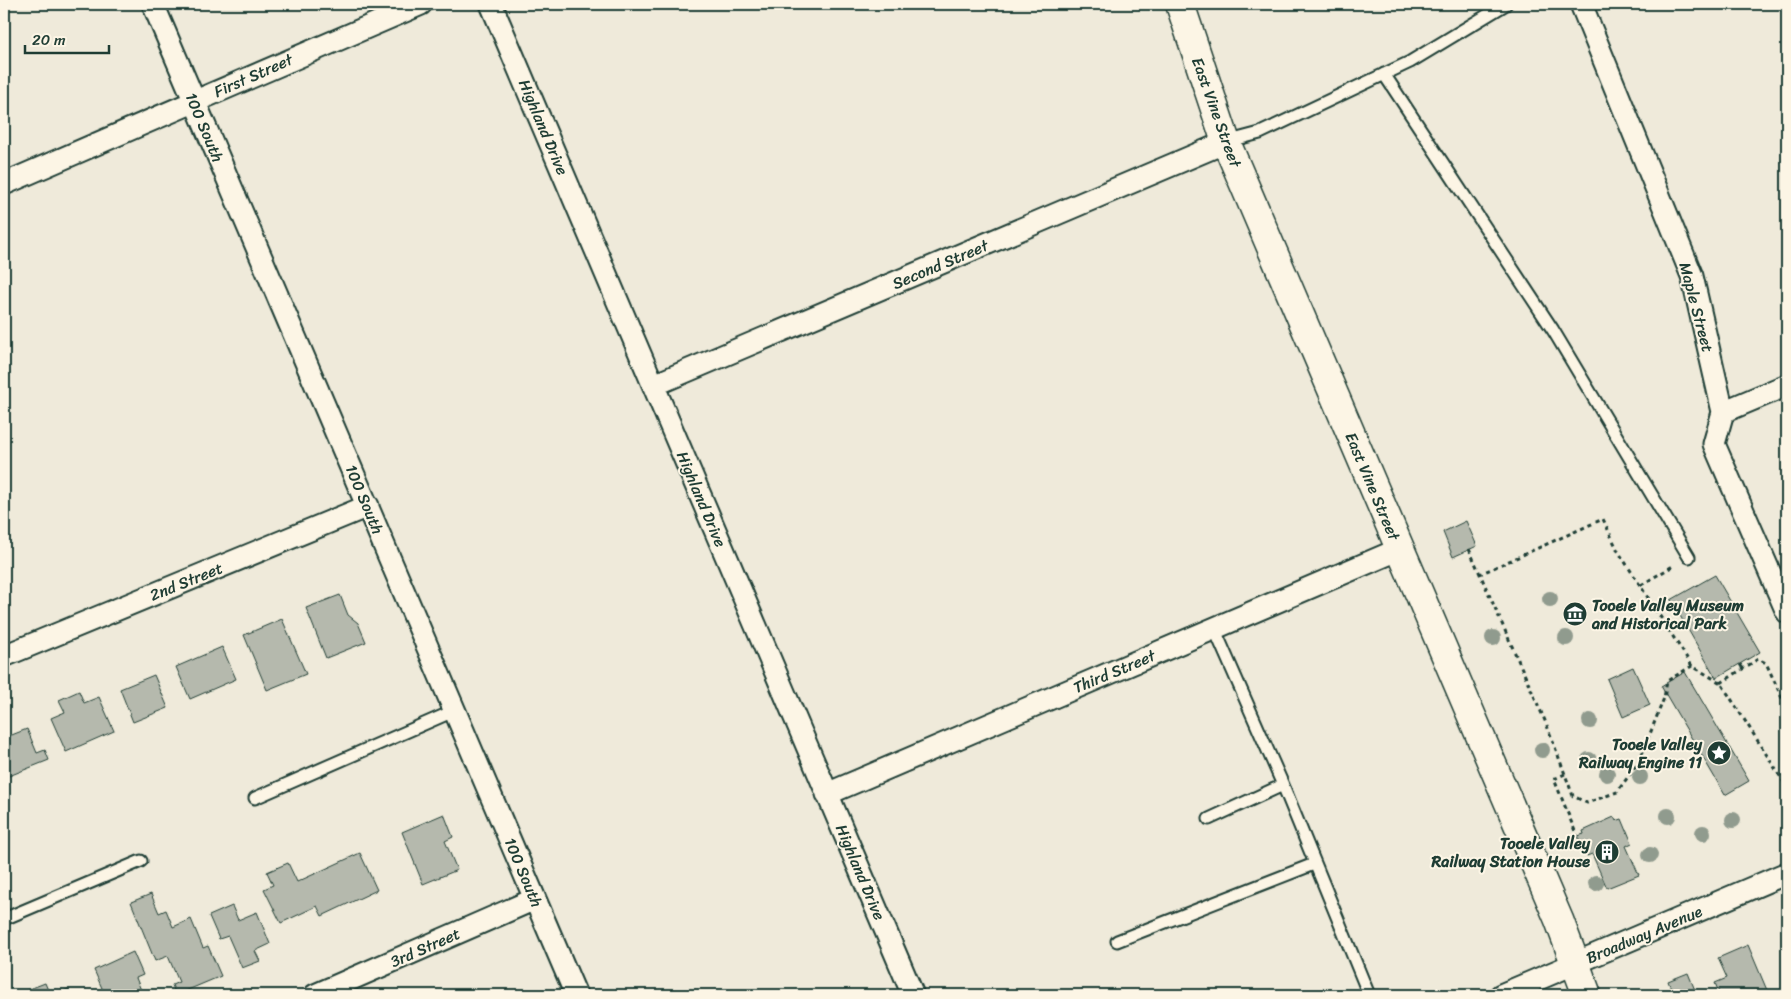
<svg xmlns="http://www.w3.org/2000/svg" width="1791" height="999" font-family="Sriracha,sans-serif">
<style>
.building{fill:#b5b9ad;stroke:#1f3d34}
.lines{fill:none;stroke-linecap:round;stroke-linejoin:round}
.lane-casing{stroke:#1f3d34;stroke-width:15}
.street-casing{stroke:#1f3d34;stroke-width:25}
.secondary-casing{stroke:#1f3d34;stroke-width:31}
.path{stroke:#1f3d34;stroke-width:3;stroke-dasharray:4 4;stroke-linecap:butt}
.lane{stroke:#fcf5e5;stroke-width:11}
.street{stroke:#fcf5e5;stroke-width:21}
.secondary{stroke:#fcf5e5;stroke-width:28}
.tree{fill:#909b8e}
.labels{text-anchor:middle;stroke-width:4;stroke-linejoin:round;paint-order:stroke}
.street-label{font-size:16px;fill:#1f3d34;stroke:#fcf5e5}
.poi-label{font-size:16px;font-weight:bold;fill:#1f3d34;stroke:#fcf5e5;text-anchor:end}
</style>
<rect width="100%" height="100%" fill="#efeada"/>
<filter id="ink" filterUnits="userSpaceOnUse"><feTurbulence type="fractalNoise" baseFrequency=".02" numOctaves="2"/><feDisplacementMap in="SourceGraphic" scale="10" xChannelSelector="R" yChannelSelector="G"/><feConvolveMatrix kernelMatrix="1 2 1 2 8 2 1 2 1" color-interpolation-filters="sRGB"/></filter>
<g filter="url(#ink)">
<path class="building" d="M1466,521L1477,546L1453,557L1443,532Z
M1715,575L1760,652L1716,678L1671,600Z
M340,595L348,615L358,623L366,642L326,658L306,608Z
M282,619L306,674L267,690L244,635Z
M222,647L236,679L190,699L176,667Z
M1633,667L1650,705L1623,717L1607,679Z
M1685,672L1749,781L1725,795L1661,686Z
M154,675L168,708L133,722L120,689Z
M79,691L84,703L99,697L114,731L66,752L51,718L65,712L59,700Z
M27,729L37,753L45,750L49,760L4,778V738Z
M444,814L453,837L445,841L457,870L423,884L402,832Z
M1614,817L1616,821L1622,819L1632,843L1626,846L1639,875L1607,888L1592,854L1587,856L1578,836L1584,834L1583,831Z
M360,853L377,890L322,916L317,906L281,923L264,889L273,885L267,872L288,863L297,882Z
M151,894L159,913L166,910L173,927L191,919L203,948L208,946L221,976L176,995L172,985L179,982L168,956L155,961L131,902Z
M232,906L238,920L257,912L270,944L255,951L260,961L242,968L228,936L219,939L209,916Z
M1748,945L1769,995H1720L1715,983L1727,978L1718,958Z
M133,952L143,975L136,978L143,995H105L94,970Z
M1688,973L1697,995H1665L1672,991L1668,981Z
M45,983L50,995H14Z
M68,989L71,995H52Z"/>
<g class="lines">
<defs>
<path id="lane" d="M1384,74L1553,330L1689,557
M1226,142L1260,133L1410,62L1506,4
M1214,628L1283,785L1369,995
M255,798L456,710
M1209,819L1283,785
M4,919L141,861
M1117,941L1314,864"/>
<path id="street" d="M153,4L576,995
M491,4L913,995
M1581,4L1692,276L1723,412L1714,444L1787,612
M4,184C143,124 281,63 421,4
M654,385L1226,142
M1723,412L1787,385
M4,656L368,506
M827,794L1400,549
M315,995L535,899
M1501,995L1787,873"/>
<path id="secondary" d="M1180,4L1226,142L1559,920L1587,995"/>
</defs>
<use href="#lane" class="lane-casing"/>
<use href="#street" class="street-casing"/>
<use href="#secondary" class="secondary-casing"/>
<path class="path" d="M1469,549L1480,574
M1641,585L1673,566
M1740,664L1743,669
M1692,666L1618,551L1603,519L1480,574L1546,723L1573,796L1587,803L1617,792L1639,762L1664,698L1667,681L1692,666L1721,683L1787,787
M1721,683L1758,659L1766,663L1787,709
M1565,774L1554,779L1583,851L1584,850"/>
<use href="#lane" class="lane"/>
<use href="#street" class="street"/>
<use href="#secondary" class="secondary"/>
</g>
<g class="tree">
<circle cx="1550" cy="599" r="8"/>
<circle cx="1493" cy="638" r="8"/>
<circle cx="1566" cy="638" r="8"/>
<circle cx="1590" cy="721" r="8"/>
<circle cx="1542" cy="750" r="8"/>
<circle cx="1589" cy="760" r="8"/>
<circle cx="1607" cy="774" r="8"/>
<circle cx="1640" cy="777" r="8"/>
<circle cx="1668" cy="816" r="8"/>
<circle cx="1733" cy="820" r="8"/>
<circle cx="1703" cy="833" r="8"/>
<circle cx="1650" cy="855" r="8"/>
<circle cx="1596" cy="883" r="8"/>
</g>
</g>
<defs>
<symbol id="museum-disc" viewBox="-11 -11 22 22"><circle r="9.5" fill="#1f3d34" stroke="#fcf5e5"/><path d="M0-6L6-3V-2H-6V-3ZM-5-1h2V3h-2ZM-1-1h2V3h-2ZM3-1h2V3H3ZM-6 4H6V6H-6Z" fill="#fff"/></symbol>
<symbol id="sight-disc" viewBox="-11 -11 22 22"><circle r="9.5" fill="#1f3d34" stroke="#fcf5e5"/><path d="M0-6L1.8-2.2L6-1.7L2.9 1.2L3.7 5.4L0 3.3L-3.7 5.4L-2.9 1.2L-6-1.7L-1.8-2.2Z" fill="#fff"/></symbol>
<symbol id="building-disc" viewBox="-11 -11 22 22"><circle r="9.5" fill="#1f3d34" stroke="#fcf5e5"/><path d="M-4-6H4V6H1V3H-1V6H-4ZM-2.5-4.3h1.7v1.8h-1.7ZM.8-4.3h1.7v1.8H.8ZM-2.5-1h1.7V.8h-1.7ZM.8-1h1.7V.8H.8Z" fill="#fff"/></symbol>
</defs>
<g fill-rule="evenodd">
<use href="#museum-disc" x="1561" y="600" width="28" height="28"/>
<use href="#sight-disc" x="1705" y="739" width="28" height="28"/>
<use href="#building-disc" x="1593" y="838" width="28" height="28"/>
</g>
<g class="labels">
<g class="street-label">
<text transform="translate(253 75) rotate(-24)" y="6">First Street</text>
<text transform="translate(1217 112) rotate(70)" y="6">East Vine Street</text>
<text transform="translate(205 127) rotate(67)" y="6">100 South</text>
<text transform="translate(544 127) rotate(67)" y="6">Highland Drive</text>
<text transform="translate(940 264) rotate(-23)" y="6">Second Street</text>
<text transform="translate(1697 307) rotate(75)" y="6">Maple Street</text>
<text transform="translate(1373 486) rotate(67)" y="6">East Vine Street</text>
<text transform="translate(365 499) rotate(67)" y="6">100 South</text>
<text transform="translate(702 499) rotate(67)" y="6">Highland Drive</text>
<text transform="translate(186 581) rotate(-22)" y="6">2nd Street</text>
<text transform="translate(1114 671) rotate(-23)" y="6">Third Street</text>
<text transform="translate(524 872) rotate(67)" y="6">100 South</text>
<text transform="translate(861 872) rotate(67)" y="6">Highland Drive</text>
<text transform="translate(1644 934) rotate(-23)" y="6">Broadway Avenue</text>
<text transform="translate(425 947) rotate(-24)" y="6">3rd Street</text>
</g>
<g class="poi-label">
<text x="1592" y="611" text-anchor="start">Tooele Valley Museum<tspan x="1592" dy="18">and Historical Park</tspan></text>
<text x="1702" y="750">Tooele Valley<tspan x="1702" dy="18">Railway Engine 11</tspan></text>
<text x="1590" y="849">Tooele Valley<tspan x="1590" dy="18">Railway Station House</tspan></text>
</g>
</g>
<rect width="1791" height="999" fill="none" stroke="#fcf5e5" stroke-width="20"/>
<rect x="10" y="10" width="1771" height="979" fill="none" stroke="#1f3d34" stroke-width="2" filter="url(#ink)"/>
<path d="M25 45v8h84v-8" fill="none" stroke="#1f3d34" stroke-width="2.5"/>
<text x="32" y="45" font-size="15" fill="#1f3d34" stroke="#fcf5e5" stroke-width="4" paint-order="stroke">20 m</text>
</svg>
